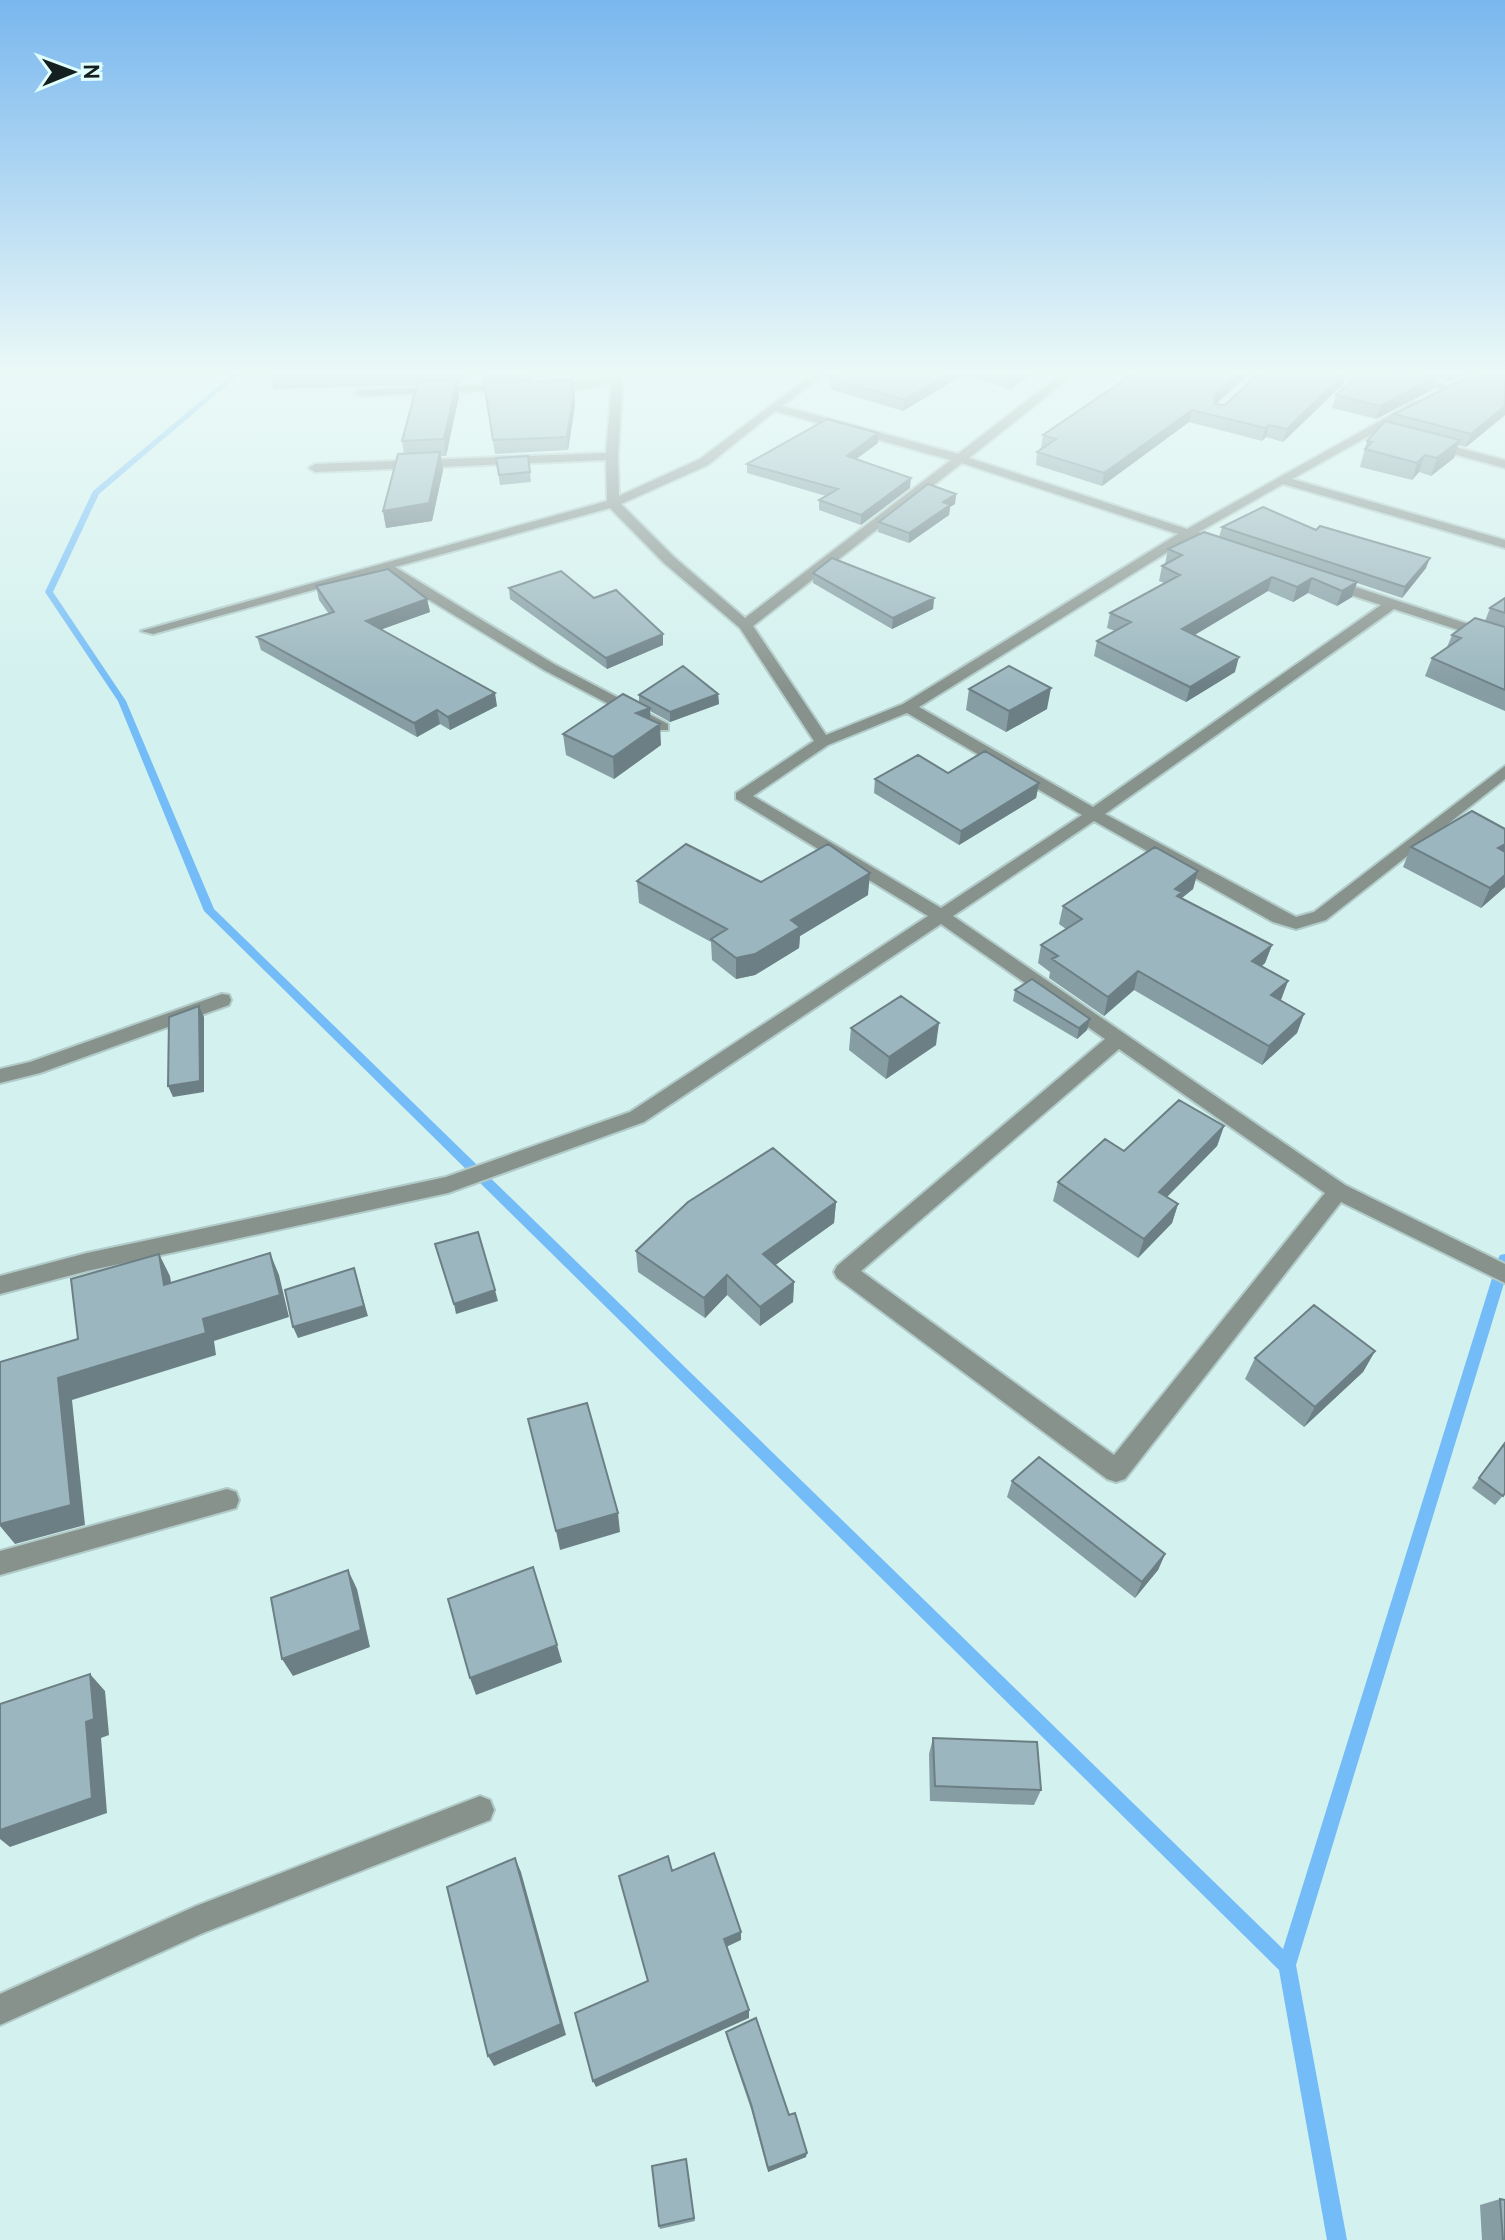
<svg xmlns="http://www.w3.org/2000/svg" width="1505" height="2240" font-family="Cabin,sans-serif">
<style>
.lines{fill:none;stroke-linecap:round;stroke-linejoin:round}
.stream{fill:#74bcf7;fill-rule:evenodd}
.street-casing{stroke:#b1cbc9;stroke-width:4}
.street{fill:#88928d;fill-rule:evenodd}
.wall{fill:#859da3}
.shaded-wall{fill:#6c7f85}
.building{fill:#9bb6be;stroke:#6c7f85;stroke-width:2}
</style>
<rect width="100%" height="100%" fill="#d3f1ee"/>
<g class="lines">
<path class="stream" d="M233,374H240L99,494L53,592L126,701L214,909L1283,1949L1498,1259L1500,1255L1505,1254V1280L1296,1965L1347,2240H1327L1279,1970L204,911L118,701L45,592L93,491Z"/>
<defs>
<path id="street" d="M613,374H623L618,456L619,496L700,459L813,374H825L782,406L958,454L1062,374H1074L969,458L1187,529L1414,402H1422V406L1292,479L1505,540V548L1283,484L1199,532L1203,536L1202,539L1190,538L919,707L1093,807L1381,605L1324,586V580H1334L1505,636V645L1394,609L1105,814L1296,917L1314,912L1505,766V779L1326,920L1296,929L1273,922L1094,821L953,916L1345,1185L1505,1264V1283L1341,1202L1125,1479L1116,1482L1107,1479L837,1278L834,1272L837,1266L1105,1039L941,924L644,1122L448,1193L87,1271L0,1294V1276L87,1253L446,1177L630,1112L928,916L736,799V793L814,741L740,628L664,563L610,508L395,567L554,664L668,724V730H658L544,670L382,571L153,634L141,631L607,501L606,460L315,472L309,468L315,464L606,453L612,382C591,387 558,398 539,387C553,379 592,384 613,374ZM775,411L951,460L745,618L674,557L621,504L708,465ZM962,463L1178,534L903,704L826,735L753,626ZM907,713L1072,809L1082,815L941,908L753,796L828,745ZM1119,1049L1325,1193L1114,1455L861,1271Z
M1393,374H1410L1456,389L1450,392Z
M509,384L513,385V389L361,396L355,393L361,390Z
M1432,441L1505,460V468L1428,447V443Z
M222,994L229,995L231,1000L229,1005L40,1073L0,1083V1069L30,1062Z
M227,1489L236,1492L239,1500L236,1508L0,1575V1551Z
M480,1796L490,1800L494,1810L490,1820L203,1933L0,2025V1994L196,1906Z"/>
</defs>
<use href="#street" class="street-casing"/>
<use href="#street" class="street"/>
</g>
<path class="wall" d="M271,374H464L462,384H458L459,396L446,456H441L443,470L432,521L386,528L383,511L404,454L402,441L417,385L273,389Z
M482,374H533L532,381L572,380L575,405L568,450L495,454Z
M825,374H1033L1010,389L963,375L903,411L830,389L831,379L824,378Z
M1133,374H1248L1216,404L1225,405L1258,374H1346L1343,384L1283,442L1266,437L1262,441L1189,422L1102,486L1036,465L1037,452L1043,448H1041L1043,435Z
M1359,374H1463L1448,382L1436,378L1432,390L1376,419L1332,408L1336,395Z
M1485,374H1505V415L1466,447L1458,445L1454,458L1431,476L1419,472L1412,480L1360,467L1367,441L1392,423L1394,414Z
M878,443L856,459L910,488L861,525L819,510V500L826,496L747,473V464Z
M528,456L531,482L500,485L496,458Z
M956,494L955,504L950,507L949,515L909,543L878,532L879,522Z
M1222,527L1316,530L1426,568L1402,598L1357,583L1352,597L1337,606L1308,593L1293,602L1268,591L1194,635L1235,672L1186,702L1094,656L1097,641L1115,631L1107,628L1110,613L1164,583L1159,581L1162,566L1166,564H1165L1168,549L1219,537Z
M813,573L934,598L933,609L892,629L813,583Z
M316,586L427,599L430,612L381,629L497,706L450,730L440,724L417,737L261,650L257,637L329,614L319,600Z
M509,588L594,598L663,634V645L607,669L510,599Z
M1505,598V711L1425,676L1432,658L1447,647L1452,635L1485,621L1490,608Z
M969,689L1047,709L1006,732L966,710Z
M718,694L719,704L670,722L650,711V719L661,745L614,779L566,755L563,734L639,703V695Z
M875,779L1039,783L1036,798L959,845L874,793Z
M1411,847L1505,887L1481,908L1403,867Z
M1198,871L1193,889L1182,898L1272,945L1265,963L1262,966L1288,981L1280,1001L1304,1014L1297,1033L1262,1065L1134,990L1104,1016L1049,978L1050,972L1038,963L1041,945L1066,929L1059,924L1063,906Z
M637,881L761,882L868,895L800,936L799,948L755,975L736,979L712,960L711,942L639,903Z
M1015,990L1090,1019L1087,1030L1077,1039L1013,1001Z
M851,1028L936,1045L886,1079L849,1050Z
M1224,1126L1217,1146L1167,1197L1178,1204L1172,1223L1138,1258L1053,1201L1058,1182L1124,1151Z
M836,1202L834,1223L775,1265L794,1282L793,1302L760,1326L727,1295L705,1318L638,1272L636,1251Z
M1375,1351L1363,1372L1304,1427L1245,1379L1255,1358Z
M1505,1442V1493L1495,1505L1472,1488Z
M1012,1481L1165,1554L1158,1570L1135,1598L1007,1497Z
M933,1738L1041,1790L1034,1805L930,1801L929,1754Z
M726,2032L789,2115L806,2157L768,2172L751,2109L727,2038Z
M686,2159L695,2221L660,2229L659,2226Z
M1500,2199L1505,2240H1482L1480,2205Z"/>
<path class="shaded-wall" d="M948,374H963L903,411L904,400Z
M1017,374H1033L1010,389L1011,378Z
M1238,374H1248L1212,408L1215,395Z
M1344,374H1346L1343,384L1283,442L1287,429Z
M1450,374H1463L1448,382Z
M1436,377L1432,390L1376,419L1380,406Z
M457,380L459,396L446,456L444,439Z
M572,380L575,405L568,450L567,437Z
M1505,406V415L1466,447L1471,434Z
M1192,410L1189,422L1102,486L1104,473Z
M1269,425L1266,437L1262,441L1265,428Z
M878,433V443L847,466V456Z
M1460,440L1454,458L1431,476L1437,458Z
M440,452L443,470L432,521L386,528L383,511Z
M1425,455L1419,472L1412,480L1417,463Z
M911,478L910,488L861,525V515Z
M956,494L955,504L950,507L949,515L909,543V533L943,502Z
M1430,558L1426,568L1402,598L1405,587Z
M1272,577L1268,591L1178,645L1182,629Z
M1312,578L1308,593L1293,602L1297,587Z
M1357,582L1352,597L1337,606L1342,591Z
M934,598L933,609L892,629L893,618Z
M427,599L430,612L369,634L366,621Z
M663,634V645L607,669L606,658Z
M1239,657L1235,672L1186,702L1190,687Z
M1051,688L1047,709L1006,732L1009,711Z
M495,693L497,706L450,730L448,717Z
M718,694L719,704L670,722V712Z
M650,708L651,730L636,713Z
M437,710L440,724L417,737L414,723Z
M660,724L661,745L614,779L613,757Z
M1039,783L1036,798L959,845L961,831Z
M1505,844V858L1498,848Z
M1198,871L1193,889L1179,900L1175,889Z
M870,873L868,895L800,936L799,948L755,975L736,979V958L791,920Z
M1505,875V887L1481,908L1490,888Z
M1272,945L1265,963L1246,979L1252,961Z
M1138,971L1134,990L1104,1016L1108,997Z
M1288,981L1281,1000L1264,1014L1271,995Z
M199,1006L204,1017V1092L173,1097L168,1086Z
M1304,1014L1297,1033L1262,1065L1269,1046Z
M1090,1019L1087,1030L1077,1039L1079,1028Z
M939,1023L936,1045L886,1079L889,1057Z
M1224,1126L1217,1146L1153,1211L1159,1192Z
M836,1202L834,1223L763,1274V1254Z
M1178,1204L1172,1223L1138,1258L1144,1239Z
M270,1253L279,1275L289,1317L214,1341L216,1355L72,1400L85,1525L15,1544L0,1526V1524L58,1378L203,1319Z
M159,1254L170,1276L175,1307L164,1285Z
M354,1268L368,1316L298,1338L293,1327Z
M727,1275V1295L705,1318L704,1298Z
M794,1282L793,1302L760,1326V1307Z
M495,1290L498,1301L456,1314L454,1304Z
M1375,1351L1363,1372L1304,1427L1315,1407Z
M618,1513L620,1532L560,1550L556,1531Z
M1165,1554L1158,1570L1135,1598L1142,1582Z
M348,1570L357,1589L370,1647L293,1676L282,1659Z
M557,1645L562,1662L476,1695L470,1678Z
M90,1674L105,1691L109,1735L101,1738L107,1813L10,1847L0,1839V1830L86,1722Z
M515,1858L521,1872L566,2035L494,2066L488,2056Z
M741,1932V1940L724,1948V1939Z
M749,2010V2018L596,2087L593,2081Z
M807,2153L806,2157L768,2172V2168Z"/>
<path class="building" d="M837,374H948L904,400L831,378Z
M997,374H1017L1011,378Z
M1133,374H1238L1215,395V404L1225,405L1258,374H1344L1287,429L1269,425L1265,428L1192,410L1104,473L1037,452L1056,439L1043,435Z
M1359,374H1427L1436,377L1380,406L1336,395Z
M1473,374H1483L1505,379V406L1471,434L1394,414Z
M457,380L444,439L402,441L418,381Z
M572,380L571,392H574L567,437L493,440L484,382Z
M827,419L878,433L847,456L911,478L861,515L819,500L838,489L747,464Z
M1385,421L1460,440L1437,458L1425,455L1417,463L1365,449L1372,442L1367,441Z
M440,452L429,503L383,511L398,454Z
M528,456L530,472L499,475L496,458Z
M928,484L956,494L943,502L950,505L909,533L879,522Z
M1263,507L1316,530L1320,526L1430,558L1405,587L1222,527Z
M1204,532L1357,582L1342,591L1312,578L1297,587L1272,577L1182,629L1239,657L1190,687L1097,641L1131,622L1110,613L1180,575L1162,566L1182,555L1168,549Z
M832,558L934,598L893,618L813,573Z
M388,569L427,599L366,621L495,693L448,717L437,710L414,723L257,637L334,612L316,586Z
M561,571L594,598L616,590L663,634L606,658L509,588Z
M1505,598V613L1490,608Z
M1475,618L1505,627V690L1432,658L1461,638L1452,635Z
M683,666L718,694L670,712L639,695Z
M1009,666L1051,688L1009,711L969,689Z
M623,694L650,708L636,713L660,724L613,757L563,734Z
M985,751L1039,783L961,831L875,779L918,755L948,773Z
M1472,811L1505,829V844L1498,848L1505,852V875L1490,888L1411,847Z
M686,844L761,882L828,844L870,873L791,920L800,927L755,954L736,958L711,939L727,929L637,881Z
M1155,847L1198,871L1175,889L1182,892L1177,896L1272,945L1252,961L1288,981L1271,995L1304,1014L1269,1046L1138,971L1108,997L1052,959L1058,956L1041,945L1082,919L1063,906Z
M1032,979L1090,1019L1079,1028L1015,990Z
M901,996L939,1023L889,1057L851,1028Z
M199,1006L200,1081L168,1086L169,1017Z
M1179,1100L1224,1126L1159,1192L1178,1204L1144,1239L1058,1182L1105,1139L1124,1151Z
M773,1148L836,1202L763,1254L794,1282L760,1307L727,1275L704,1298L636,1251L688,1202Z
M478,1232L495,1290L454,1304L435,1244Z
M270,1253L280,1295L203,1319L206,1333L58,1378L71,1505L0,1524V1362L78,1339L71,1279L159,1254L164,1285Z
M354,1268L364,1306L293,1327L285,1290Z
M1314,1305L1375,1351L1315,1407L1255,1358Z
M587,1403L618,1513L556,1531L528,1419Z
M1505,1443V1493L1503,1496L1479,1478Z
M1039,1457L1165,1554L1142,1582L1012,1481Z
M533,1567L557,1645L470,1678L448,1599Z
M348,1570L361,1630L282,1659L271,1598Z
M90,1674L94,1719L86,1722L92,1798L0,1830V1704Z
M933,1738L1037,1742L1041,1790L935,1786Z
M714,1853L741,1932L724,1939L749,2010L593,2081L575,2013L648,1981L619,1876L668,1856L672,1871Z
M515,1858L561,2024L488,2056L447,1887Z
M756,2018L789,2115L795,2113L807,2153L768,2168L751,2104L726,2032Z
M686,2159L694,2218L659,2226L652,2166Z
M1500,2199L1505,2200V2240H1503Z"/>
<linearGradient id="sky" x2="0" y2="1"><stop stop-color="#79b7ee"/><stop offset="0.54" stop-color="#ebf9f7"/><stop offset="1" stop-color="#ebf9f7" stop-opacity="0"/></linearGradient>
<rect width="1505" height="688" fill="url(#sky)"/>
<g transform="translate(72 72) rotate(89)" stroke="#e0fefb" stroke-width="6" paint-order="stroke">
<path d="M0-6L14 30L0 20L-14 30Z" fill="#14201f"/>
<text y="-12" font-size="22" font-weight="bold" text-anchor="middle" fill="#14201f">N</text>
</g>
</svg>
